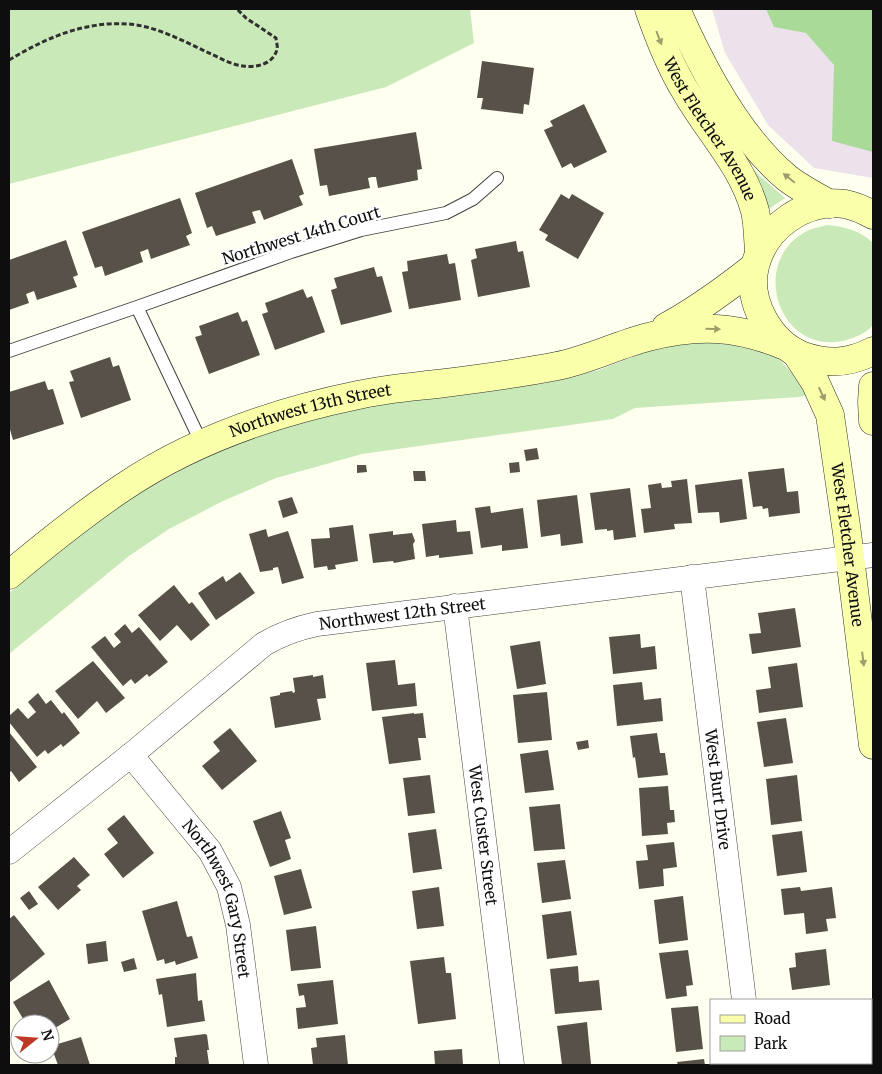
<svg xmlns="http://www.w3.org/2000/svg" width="882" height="1074" font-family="Merriweather,serif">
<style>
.industrial{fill:#ede2ec}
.green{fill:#cae9b9}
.forest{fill:#aada98}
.building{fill:#57514a}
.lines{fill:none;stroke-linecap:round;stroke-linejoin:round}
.lane-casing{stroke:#414141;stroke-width:14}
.street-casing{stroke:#414141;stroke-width:25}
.secondary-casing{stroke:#303030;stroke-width:29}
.path{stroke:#303030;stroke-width:3;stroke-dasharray:5 2.5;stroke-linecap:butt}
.lane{stroke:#fff;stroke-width:12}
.street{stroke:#fff;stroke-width:24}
.secondary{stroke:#faffaa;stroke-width:28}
.oneway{fill:#9c9f6c}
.labels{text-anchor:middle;stroke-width:5;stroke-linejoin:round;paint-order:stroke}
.street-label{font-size:16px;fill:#0e0e0e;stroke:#fff}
</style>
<rect width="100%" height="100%" fill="#ffffef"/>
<path class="industrial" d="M712,9H873V178L814,168L768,125L725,53Z"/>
<path class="green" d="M9,9H470L474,43L386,87L9,184Z
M748,162L760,176L785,198L769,209C763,192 758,178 747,163Z
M827,225C846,227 859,230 873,243V325C865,334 854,338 843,341C777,354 748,259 809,230C814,228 821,227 827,225Z
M717,337C731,340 749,342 762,348C783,358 795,377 807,395L799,397L635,408L613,419L362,454L276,478L223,501L169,529L129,556L9,654V593L93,525L139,493L191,465L242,441L298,424L378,404L544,383L599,370L656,348Z"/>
<path class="forest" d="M766,9H873V152L832,141L834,65L806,33L774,27Z"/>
<path class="building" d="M482,61L534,68L529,105L524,104L523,114L481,109L483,98H477Z
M584,104L607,152L574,168L571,163L562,168L544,130L553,126L550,121Z
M416,132L422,169L417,170L418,180L378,188L376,177H372L368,178L370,188L329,196L327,185L320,186L314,149Z
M292,159L304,194L299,196L303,205L264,220L260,210L255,211L252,212L256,223L216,236L212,226L207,228L195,193Z
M561,194L569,199L572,194L604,213L578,259L545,240L548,235L539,230Z
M180,198L192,233L186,236L190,245L151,259L148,249L140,252L143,262L105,276L102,266L95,268L82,232Z
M66,240L78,275L73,277L77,287L37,300L34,291L26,294L29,303L9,310V260Z
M516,241L518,252L523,251L530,287L478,297L471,260L477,258L475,249Z
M447,254L449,264L455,263L461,300L409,309L402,272L408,271L407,261Z
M374,267L377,277L382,276L392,312L341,325L331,290L337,288L334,278Z
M303,289L307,298L312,296L325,332L275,350L262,314L268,312L265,303Z
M238,312L242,322L247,320L260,355L209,374L195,337L202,335L199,326Z
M110,357L113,367L119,365L131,400L81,418L69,382L74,381L70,371Z
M45,381L48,390L53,389L64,424L13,440L9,426V392Z
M537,448L539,459L526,461L524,450Z
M519,462L520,472L510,473L509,463Z
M357,465H366L367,472L357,473Z
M784,468L787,492L798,491L800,513L769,517L768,508L763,509L762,506L753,507L748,472Z
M413,471H425L426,481H414Z
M687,479L692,523L674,524L675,529L644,533L641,509L651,508L648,485L661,483L662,488L672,487L671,481Z
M742,479L747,519L720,523L719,512L698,513L695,485Z
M630,488L636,537L614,540L613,530L607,531V529L595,530L590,493Z
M577,495L583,543L561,546L560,534L541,537L537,500Z
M292,497L298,513L283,518L278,501Z
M490,506L491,513L523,508L528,548L502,551V545L481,548L475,508Z
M456,520L457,532L470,531L473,554L439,558V555L426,557L422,524Z
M353,525L358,561L335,565L336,569L328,570L327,566L314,568L311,539L330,538L329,528Z
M266,529L268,537L288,531L304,578L282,584L278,567L273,568V570L260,572L249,534Z
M393,531V535L412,533L415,541L413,544L415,559L394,563L393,561L373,563L369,534Z
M240,572L255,593L216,620L198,593L223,576L226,582Z
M174,585L189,604L192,602L210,625L191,641L177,625L160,641L138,615Z
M795,608L801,647L752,654L749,634L761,633L758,613Z
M125,624L132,633L139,627L168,662L149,677L147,674L135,684L131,679L123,686L91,647L105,636L114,648L121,642L114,634Z
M640,634L641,648L655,646L657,669L613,674L609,637Z
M540,641L546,684L517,689L510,646Z
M395,660L398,685L415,683L417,706L372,711L366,663Z
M93,661L125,698L106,713L97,701L78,719L55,691Z
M797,663L803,707L759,713L756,690L771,688L768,667Z
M313,675V677L323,675L326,698L317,699L321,720L275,728L270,697L280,695V693L292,691L293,693L295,692L293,678Z
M642,682L644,700L661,698L663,721L617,726L613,685Z
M547,692L552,740L518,743L513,695Z
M38,693L46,704L51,700L62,714L64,712L80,733L63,747L61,744L48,754L45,750L37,757L9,722V716L18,708L28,719L36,712L28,702Z
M414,713V714L423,713L426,738H418L421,760L389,764L382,717Z
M786,718L793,763L764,767L757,722Z
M230,728L257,761L222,790L202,766L220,751L213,742Z
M9,732L37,767L19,782L11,771L9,773Z
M657,733L660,753H665L668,775L638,778L635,757L633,758L630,736Z
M588,740L589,748L578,750L576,742Z
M548,750L554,790L525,793L520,754Z
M430,775L435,813L408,816L403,778Z
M797,775L802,821L771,825L766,779Z
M668,786L670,810H674L675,822L667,823L668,834L642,836L639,788Z
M560,804L565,849L534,851L529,807Z
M281,811L291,838L285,840L291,859L270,867L253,821Z
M124,815L154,853L123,878L104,854L118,843L107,829Z
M436,829L442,869L413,873L408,833Z
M802,831L807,872L777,876L772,835Z
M674,842L677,867L663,869L664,886L639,889L636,861L648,860L646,845Z
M74,857L90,875L77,886L81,890L58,910L38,887Z
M565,860L571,899L542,903L537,863Z
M301,869L312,908L284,915L274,876Z
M439,887L444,926L417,929L412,891Z
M800,887L801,891L832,887L836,918L826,919L828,931L806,934L804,913L784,915L781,889Z
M29,891L38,904L29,910L20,898Z
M683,896L688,940L659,944L654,900Z
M177,901L187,937L192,936L198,958L176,965L175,961L165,964L164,959L157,961L142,911Z
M571,911L577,955L547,959L542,915Z
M14,915L45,954L9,983V919Z
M316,926L321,968L291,971L286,930Z
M106,941L108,961L88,964L86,944Z
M826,949L830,985L792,990L789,968L796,967L795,953Z
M688,950L693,985L686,986L687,996L666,999L659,953Z
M444,957L446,973H451L456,1019L418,1024L410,961Z
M134,958L137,969L124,972L121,962Z
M578,966L579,982L599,980L602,1010L555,1014L550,969Z
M196,973L198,1001L202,1000L205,1021L167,1027L162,994L159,995L156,979Z
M49,980L70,1019L50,1031V1024H44L38,1015L25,1022L13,1002Z
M333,980L338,1024L298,1029L296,1008L306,1007L304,995L299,996L297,984Z
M698,1006L703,1049L676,1052L671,1008Z
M587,1022L591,1064L562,1065L557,1026Z
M205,1034L207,1035L209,1050H207L209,1064L205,1065L175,1064V1057H177L174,1038Z
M345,1035L348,1065H313L311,1048L317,1047L316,1038Z
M81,1037L90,1065H58L51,1046Z
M462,1049L463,1065H435L434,1051Z
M704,1059L705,1065H678L677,1062Z
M798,1063H820V1065H799Z"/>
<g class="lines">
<defs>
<path id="lane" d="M137,307L202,444
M9,351L137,307L291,252L361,230L446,213L473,199L497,178"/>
<g id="street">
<path id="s1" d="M692,577L744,1000"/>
<path id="s2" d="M455,606L512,1065"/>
<path id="s3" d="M131,755L210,851L229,887L238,925L256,1065"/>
<path id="s4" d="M9,852L131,755L264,644C281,634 298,628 317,624L873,555"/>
<path d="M751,1063L752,1065"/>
</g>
<g id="secondary">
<path id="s5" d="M649,9C659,38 670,66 686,92C709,132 743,166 755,211C758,224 758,239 759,253"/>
<path d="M676,9C701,66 739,138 787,178C800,188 815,196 830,204"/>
<path d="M873,215C864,210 855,206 845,204C805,199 765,226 755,266C746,301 770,343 803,356C828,365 850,363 873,351"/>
<path d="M666,327C698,310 726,289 754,267"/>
<path id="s6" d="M796,353L815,382L830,415L847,533L873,745"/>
<path d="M873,386L872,402L873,421"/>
<path id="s7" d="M9,575C46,544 82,515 122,488C193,440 275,412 358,395C384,389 410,387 437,384C477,379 517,374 557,366C588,360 617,345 648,337C698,324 736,326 783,345"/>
</g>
</defs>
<use href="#lane" class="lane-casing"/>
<use href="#street" class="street-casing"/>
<use href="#secondary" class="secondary-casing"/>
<path class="path" d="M9,60C46,38 84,21 128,24C157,26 185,42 211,54C220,58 232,65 243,66C256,68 274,64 277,49C278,46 276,41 276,38L246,18L237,9"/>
<use href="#lane" class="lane"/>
<use href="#street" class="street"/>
<use href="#secondary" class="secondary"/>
</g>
<defs><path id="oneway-solid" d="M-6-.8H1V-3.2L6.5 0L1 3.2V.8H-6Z" transform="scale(1.25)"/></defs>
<g class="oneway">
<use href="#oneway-solid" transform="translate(659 38) rotate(69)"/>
<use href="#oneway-solid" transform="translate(789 178) rotate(-141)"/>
<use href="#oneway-solid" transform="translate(713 329) rotate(2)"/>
<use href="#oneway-solid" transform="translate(822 394) rotate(65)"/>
<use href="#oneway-solid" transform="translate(863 659) rotate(83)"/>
</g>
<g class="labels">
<g class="street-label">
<text dy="6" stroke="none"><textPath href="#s5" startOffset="135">West Fletcher Avenue</textPath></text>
<text transform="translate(301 235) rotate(-17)" y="6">Northwest 14th Court</text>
<text dy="6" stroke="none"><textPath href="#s7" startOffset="348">Northwest 13th Street</textPath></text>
<text dy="6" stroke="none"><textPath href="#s6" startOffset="202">West Fletcher Avenue</textPath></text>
<text dy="6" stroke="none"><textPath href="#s4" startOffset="472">Northwest 12th Street</textPath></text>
<text dy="6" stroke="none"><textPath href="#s1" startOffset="214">West Burt Drive</textPath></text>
<text dy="6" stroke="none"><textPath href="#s2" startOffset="231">West Custer Street</textPath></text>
<text dy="6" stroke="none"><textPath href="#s3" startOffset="172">Northwest Gary Street</textPath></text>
</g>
</g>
<rect width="882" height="1074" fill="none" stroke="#0e0e0e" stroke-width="20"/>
<rect x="710" y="999" width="162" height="65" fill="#ffffff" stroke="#9f9f9f"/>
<rect x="720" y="1015" width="25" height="8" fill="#faffaa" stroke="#9f9f9f"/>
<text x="754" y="1024" font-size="15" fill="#0e0e0e">Road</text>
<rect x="720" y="1036" width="25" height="15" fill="#cae9b9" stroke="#9f9f9f"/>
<text x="754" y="1049" font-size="15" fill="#0e0e0e">Park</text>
<g transform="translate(35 1039) rotate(73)"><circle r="24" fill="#ffffff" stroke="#9f9f9f"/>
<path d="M0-4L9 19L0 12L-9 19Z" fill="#be3826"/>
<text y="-8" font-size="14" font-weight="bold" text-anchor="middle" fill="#0e0e0e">N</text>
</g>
</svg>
